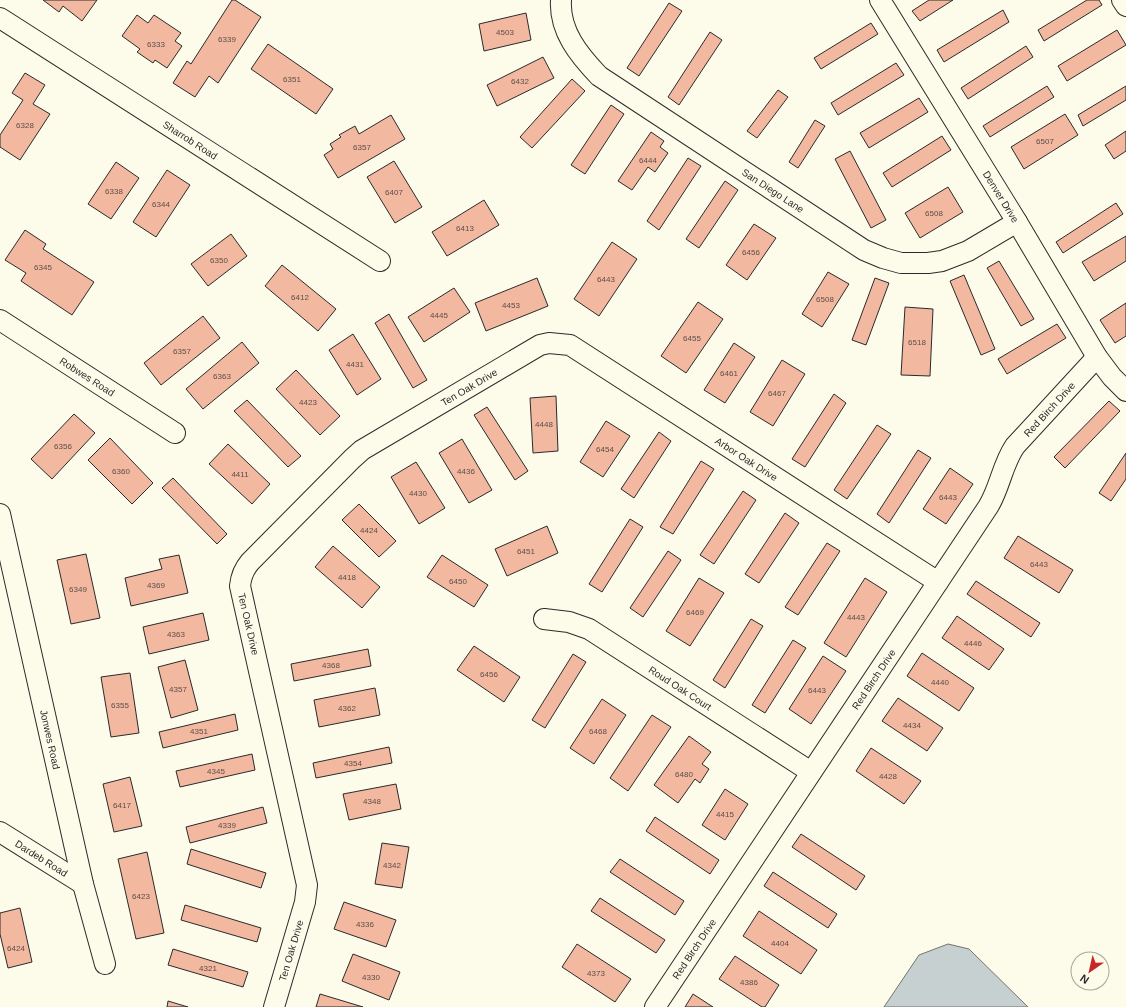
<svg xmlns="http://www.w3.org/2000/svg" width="1126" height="1007" font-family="Arial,sans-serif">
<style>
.water{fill:#c7d0d0;stroke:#74746e}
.building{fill:#f2b8a0;stroke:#2b2b2b}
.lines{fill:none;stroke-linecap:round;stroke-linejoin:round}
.minor-casing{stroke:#2b2b2b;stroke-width:22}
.minor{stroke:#fdfbea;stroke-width:20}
.labels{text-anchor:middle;stroke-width:3;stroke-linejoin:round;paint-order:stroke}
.number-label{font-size:8px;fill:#5d4e48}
.street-label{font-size:10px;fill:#2b2b2b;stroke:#fdfbea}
</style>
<rect width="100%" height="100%" fill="#fdfbea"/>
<path class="water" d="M948,944L969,949L1028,1007H884L919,955Z"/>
<path class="building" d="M43,0H97L82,21L63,6L59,12Z
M232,0H235L261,17L218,83L209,76L195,97L173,83L187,61L191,64Z
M929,0H953L920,21L912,11Z
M1087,0H1099L1102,5L1044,41L1038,30Z
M669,3L682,11L639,76L627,68Z
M1003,10L1009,22L944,62L937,50Z
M526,13L531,40L484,51L479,24Z
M137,15L148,23L154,15L181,33L175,41L182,46L167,68L155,60L153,63L137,52L140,49L122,36Z
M871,23L878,34L821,69L814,58Z
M1117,30L1126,45L1067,81L1058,66Z
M710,32L722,40L679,105L668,97Z
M268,44L333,89L316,114L251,69Z
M1026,46L1033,57L968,99L961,88Z
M543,57L554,78L497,106L487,85Z
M896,63L904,75L838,115L831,103Z
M25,73L45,85L33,104L50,114L20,160L0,147V135L23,100L12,93Z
M572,79L585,91L532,148L520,137Z
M1047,86L1054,97L990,137L983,126Z
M1126,86V100L1083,126L1078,115Z
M778,90L788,97L757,138L747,131Z
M919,98L928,112L869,148L860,133Z
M611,105L624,114L585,174L571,165Z
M1065,114L1078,135L1024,169L1011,147Z
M391,115L405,139L338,178L324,155L333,149L330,144L341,137L339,135L355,126L359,134Z
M815,120L825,126L798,168L789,162Z
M1126,131V151L1114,159L1105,145Z
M651,132L664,141L660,147L668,153L655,172L648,167L632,190L618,181Z
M942,136L951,150L892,187L883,173Z
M850,151L886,220L871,228L835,159Z
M688,158L701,166L659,230L647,221Z
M394,161L422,207L395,223L367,177Z
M116,162L139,178L111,219L88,204Z
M167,170L190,185L156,237L133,222Z
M725,181L738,190L699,248L686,239Z
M948,187L963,212L920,238L905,213Z
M484,200L499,225L447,256L432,232Z
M1116,203L1123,214L1063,253L1056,242Z
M754,224L776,238L747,280L726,265Z
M25,230L46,244L43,249L94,282L72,315L21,281L26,273L5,260Z
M231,234L247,256L208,286L191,264Z
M1126,236V261L1094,281L1082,262Z
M612,242L637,259L599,316L574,299Z
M999,261L1034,319L1021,326L987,268Z
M282,265L336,309L318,331L265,286Z
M828,272L849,284L822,327L802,314Z
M964,275L995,349L981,355L950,281Z
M537,278L548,306L486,331L475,303Z
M875,278L889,283L866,345L852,340Z
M454,288L470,312L424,342L408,317Z
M698,302L723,319L686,373L661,356Z
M1126,303V336L1115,343L1100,320Z
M905,307L933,309L930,376L901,375Z
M389,314L427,380L413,388L375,323Z
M203,316L220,338L161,385L144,363Z
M1057,324L1066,338L1007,374L998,359Z
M353,334L381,379L357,395L329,350Z
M242,342L259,363L203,409L186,389Z
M734,343L755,357L725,403L704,390Z
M782,360L805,374L773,426L750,412Z
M296,370L340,416L320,435L276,389Z
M834,394L846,403L805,467L792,459Z
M556,396L558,451L533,453L530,398Z
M247,400L301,456L288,467L234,411Z
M1109,401L1120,411L1065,468L1054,457Z
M487,407L528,471L515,480L474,415Z
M74,414L95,433L52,479L31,459Z
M606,421L630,436L603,477L580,462Z
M877,425L891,434L847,499L834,490Z
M659,432L671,441L634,498L621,489Z
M110,438L153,483L132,504L88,460Z
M462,439L492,490L469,503L439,453Z
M228,444L270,484L252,504L209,464Z
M918,450L931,458L889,523L877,514Z
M1126,453V479L1111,501L1099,493Z
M701,461L714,469L673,534L660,527Z
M416,462L445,508L419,524L391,477Z
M950,468L973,484L946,524L923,509Z
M173,478L227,534L217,544L162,488Z
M743,491L756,500L714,564L700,555Z
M359,504L396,541L379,557L342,520Z
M785,513L799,523L759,583L745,574Z
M630,519L643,527L602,592L589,584Z
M547,526L558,553L507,576L495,549Z
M1018,536L1073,570L1059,593L1004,558Z
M827,543L840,551L798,615L785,607Z
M333,546L380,587L362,608L315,567Z
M668,551L681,560L643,617L630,608Z
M86,554L100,618L71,624L57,560Z
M179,555L188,593L131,606L125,578L162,569L159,559Z
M442,555L488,585L474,607L427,577Z
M699,578L724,593L690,646L666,631Z
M865,578L887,592L846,657L824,643Z
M976,581L1040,623L1031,637L967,594Z
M203,613L209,640L149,654L143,627Z
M957,616L1004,649L989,670L942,638Z
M751,619L763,626L725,688L713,680Z
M793,640L806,648L765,713L752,705Z
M474,646L520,677L504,702L457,670Z
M368,649L371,666L294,681L291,664Z
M922,653L974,688L959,711L907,676Z
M573,654L586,662L545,728L532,720Z
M823,656L846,671L811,724L789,709Z
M185,660L198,710L171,718L158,667Z
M130,673L139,733L111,737L101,677Z
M375,688L380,715L319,727L314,700Z
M898,698L943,728L927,751L882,721Z
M602,699L626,715L594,764L570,748Z
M235,714L238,730L163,748L159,732Z
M652,715L671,727L628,791L610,778Z
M689,736L711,752L702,764L709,769L700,783L695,779L678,803L654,785Z
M389,747L392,763L316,778L313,763Z
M871,748L921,781L904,804L856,771Z
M252,754L255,770L180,787L176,771Z
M130,777L142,826L114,832L103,784Z
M396,784L401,809L349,820L343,794Z
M725,789L748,804L725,840L702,825Z
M263,807L267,823L190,843L186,827Z
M655,817L719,860L710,874L646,831Z
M801,834L865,876L856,890L792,847Z
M382,843L409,847L402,888L375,884Z
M191,849L266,873L261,888L187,864Z
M147,852L164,933L136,939L118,859Z
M620,859L684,901L675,915L610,872Z
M773,872L837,914L828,928L764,886Z
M600,898L665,940L656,953L591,911Z
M344,902L396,920L386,947L334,929Z
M185,905L261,928L257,942L181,920Z
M20,908L32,962L8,968L0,934V913Z
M759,911L817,950L801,974L743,936Z
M577,944L631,979L615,1002L562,967Z
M173,949L248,972L243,987L168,965Z
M353,954L400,972L389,1000L342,981Z
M735,956L779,985L765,1007H762L719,979Z
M320,994L363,1007H316Z
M693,994L713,1007H685Z
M168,1001L188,1007H167Z"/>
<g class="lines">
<defs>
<g id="minor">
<path id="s1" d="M561,0C559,31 579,55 599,76L864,250L883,258L901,263H928L942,261L968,251L1017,222"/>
<path id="s2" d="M880,0L1017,222L1097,357L1112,377L1126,391"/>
<path d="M1122,0L1126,6"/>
<path id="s3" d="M0,18L380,261"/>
<path id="s4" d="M0,320L175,433"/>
<path id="s5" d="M0,514L83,884L105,964"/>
<path id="s6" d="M544,619L569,622L589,629L811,772"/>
<path id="s7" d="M0,832L83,884"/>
<path id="s8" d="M274,1007L305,902L307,885L240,586C241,576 244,569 250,562L352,459L362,450L540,345L549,343L570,345L938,582"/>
<path id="s9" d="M655,1007L988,507C1000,488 1002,465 1015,446L1097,357"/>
</g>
</defs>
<use href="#minor" class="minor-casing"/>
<use href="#minor" class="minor"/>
</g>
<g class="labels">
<g class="number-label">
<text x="505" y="35">4503</text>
<text x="227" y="42">6339</text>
<text x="156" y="47">6333</text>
<text x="292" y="82">6351</text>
<text x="520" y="84">6432</text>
<text x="25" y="128">6328</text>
<text x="1045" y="144">6507</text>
<text x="362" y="150">6357</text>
<text x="648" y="163">6444</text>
<text x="114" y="194">6338</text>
<text x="394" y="195">6407</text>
<text x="161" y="207">6344</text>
<text x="934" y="216">6508</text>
<text x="465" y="231">6413</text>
<text x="751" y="255">6456</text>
<text x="219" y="263">6350</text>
<text x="43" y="270">6345</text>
<text x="606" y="282">6443</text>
<text x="300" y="300">6412</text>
<text x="825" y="302">6508</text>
<text x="511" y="308">4453</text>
<text x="439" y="318">4445</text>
<text x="692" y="341">6455</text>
<text x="917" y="345">6518</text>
<text x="182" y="354">6357</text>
<text x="355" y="367">4431</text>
<text x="729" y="376">6461</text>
<text x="222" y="379">6363</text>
<text x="777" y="396">6467</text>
<text x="308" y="405">4423</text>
<text x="544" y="427">4448</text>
<text x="63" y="449">6356</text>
<text x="605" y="452">6454</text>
<text x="121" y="474">6360</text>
<text x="466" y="474">4436</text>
<text x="240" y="477">4411</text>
<text x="418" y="496">4430</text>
<text x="948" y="500">6443</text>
<text x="369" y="533">4424</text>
<text x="526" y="554">6451</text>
<text x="1039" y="567">6443</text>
<text x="347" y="580">4418</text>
<text x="458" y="584">6450</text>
<text x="156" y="588">4369</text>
<text x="78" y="592">6349</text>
<text x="695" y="615">6469</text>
<text x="856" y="620">4443</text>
<text x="176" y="637">4363</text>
<text x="973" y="646">4446</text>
<text x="331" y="668">4368</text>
<text x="489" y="677">6456</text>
<text x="940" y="685">4440</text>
<text x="178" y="692">4357</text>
<text x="817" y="693">6443</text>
<text x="120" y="708">6355</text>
<text x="347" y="711">4362</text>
<text x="912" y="728">4434</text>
<text x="199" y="734">4351</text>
<text x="598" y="734">6468</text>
<text x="353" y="766">4354</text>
<text x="216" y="774">4345</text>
<text x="684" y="777">6480</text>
<text x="888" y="779">4428</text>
<text x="372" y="804">4348</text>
<text x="122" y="808">6417</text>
<text x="725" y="817">4415</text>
<text x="227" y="828">4339</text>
<text x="392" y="868">4342</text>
<text x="141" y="899">6423</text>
<text x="365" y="927">4336</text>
<text x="780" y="946">4404</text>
<text x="16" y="951">6424</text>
<text x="208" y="971">4321</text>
<text x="596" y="976">4373</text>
<text x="371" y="980">4330</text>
<text x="749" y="985">4386</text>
</g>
<g class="street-label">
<text dy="4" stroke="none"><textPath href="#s3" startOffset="226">Sharrob Road</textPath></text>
<text dy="4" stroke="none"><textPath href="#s1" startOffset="296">San Diego Lane</textPath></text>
<text dy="4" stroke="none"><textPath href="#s2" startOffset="231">Denver Drive</textPath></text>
<text dy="4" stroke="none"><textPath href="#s4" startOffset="104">Robwes Road</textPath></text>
<text dy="4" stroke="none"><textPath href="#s8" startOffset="742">Ten Oak Drive</textPath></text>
<text dy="4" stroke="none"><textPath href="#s9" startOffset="718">Red Birch Drive</textPath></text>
<text dy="4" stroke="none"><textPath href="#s8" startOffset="1065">Arbor Oak Drive</textPath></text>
<text transform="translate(249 624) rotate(77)" y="4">Ten Oak Drive</text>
<text dy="4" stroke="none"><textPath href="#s9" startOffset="394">Red Birch Drive</textPath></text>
<text dy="4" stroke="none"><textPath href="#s6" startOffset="155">Roud Oak Court</textPath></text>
<text dy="4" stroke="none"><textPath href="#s5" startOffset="231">Jonwes Road</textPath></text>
<text dy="4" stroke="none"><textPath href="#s7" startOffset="49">Dardeb Road</textPath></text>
<text dy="4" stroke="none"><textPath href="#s9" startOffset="70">Red Birch Drive</textPath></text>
<text dy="4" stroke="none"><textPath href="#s8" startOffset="59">Ten Oak Drive</textPath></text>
</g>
</g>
<g transform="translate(1090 971) rotate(214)"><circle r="19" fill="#fdfbea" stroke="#a9a89e"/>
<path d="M0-3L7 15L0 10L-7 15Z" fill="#c62828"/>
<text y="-6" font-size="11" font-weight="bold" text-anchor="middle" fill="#2b2b2b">N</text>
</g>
</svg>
